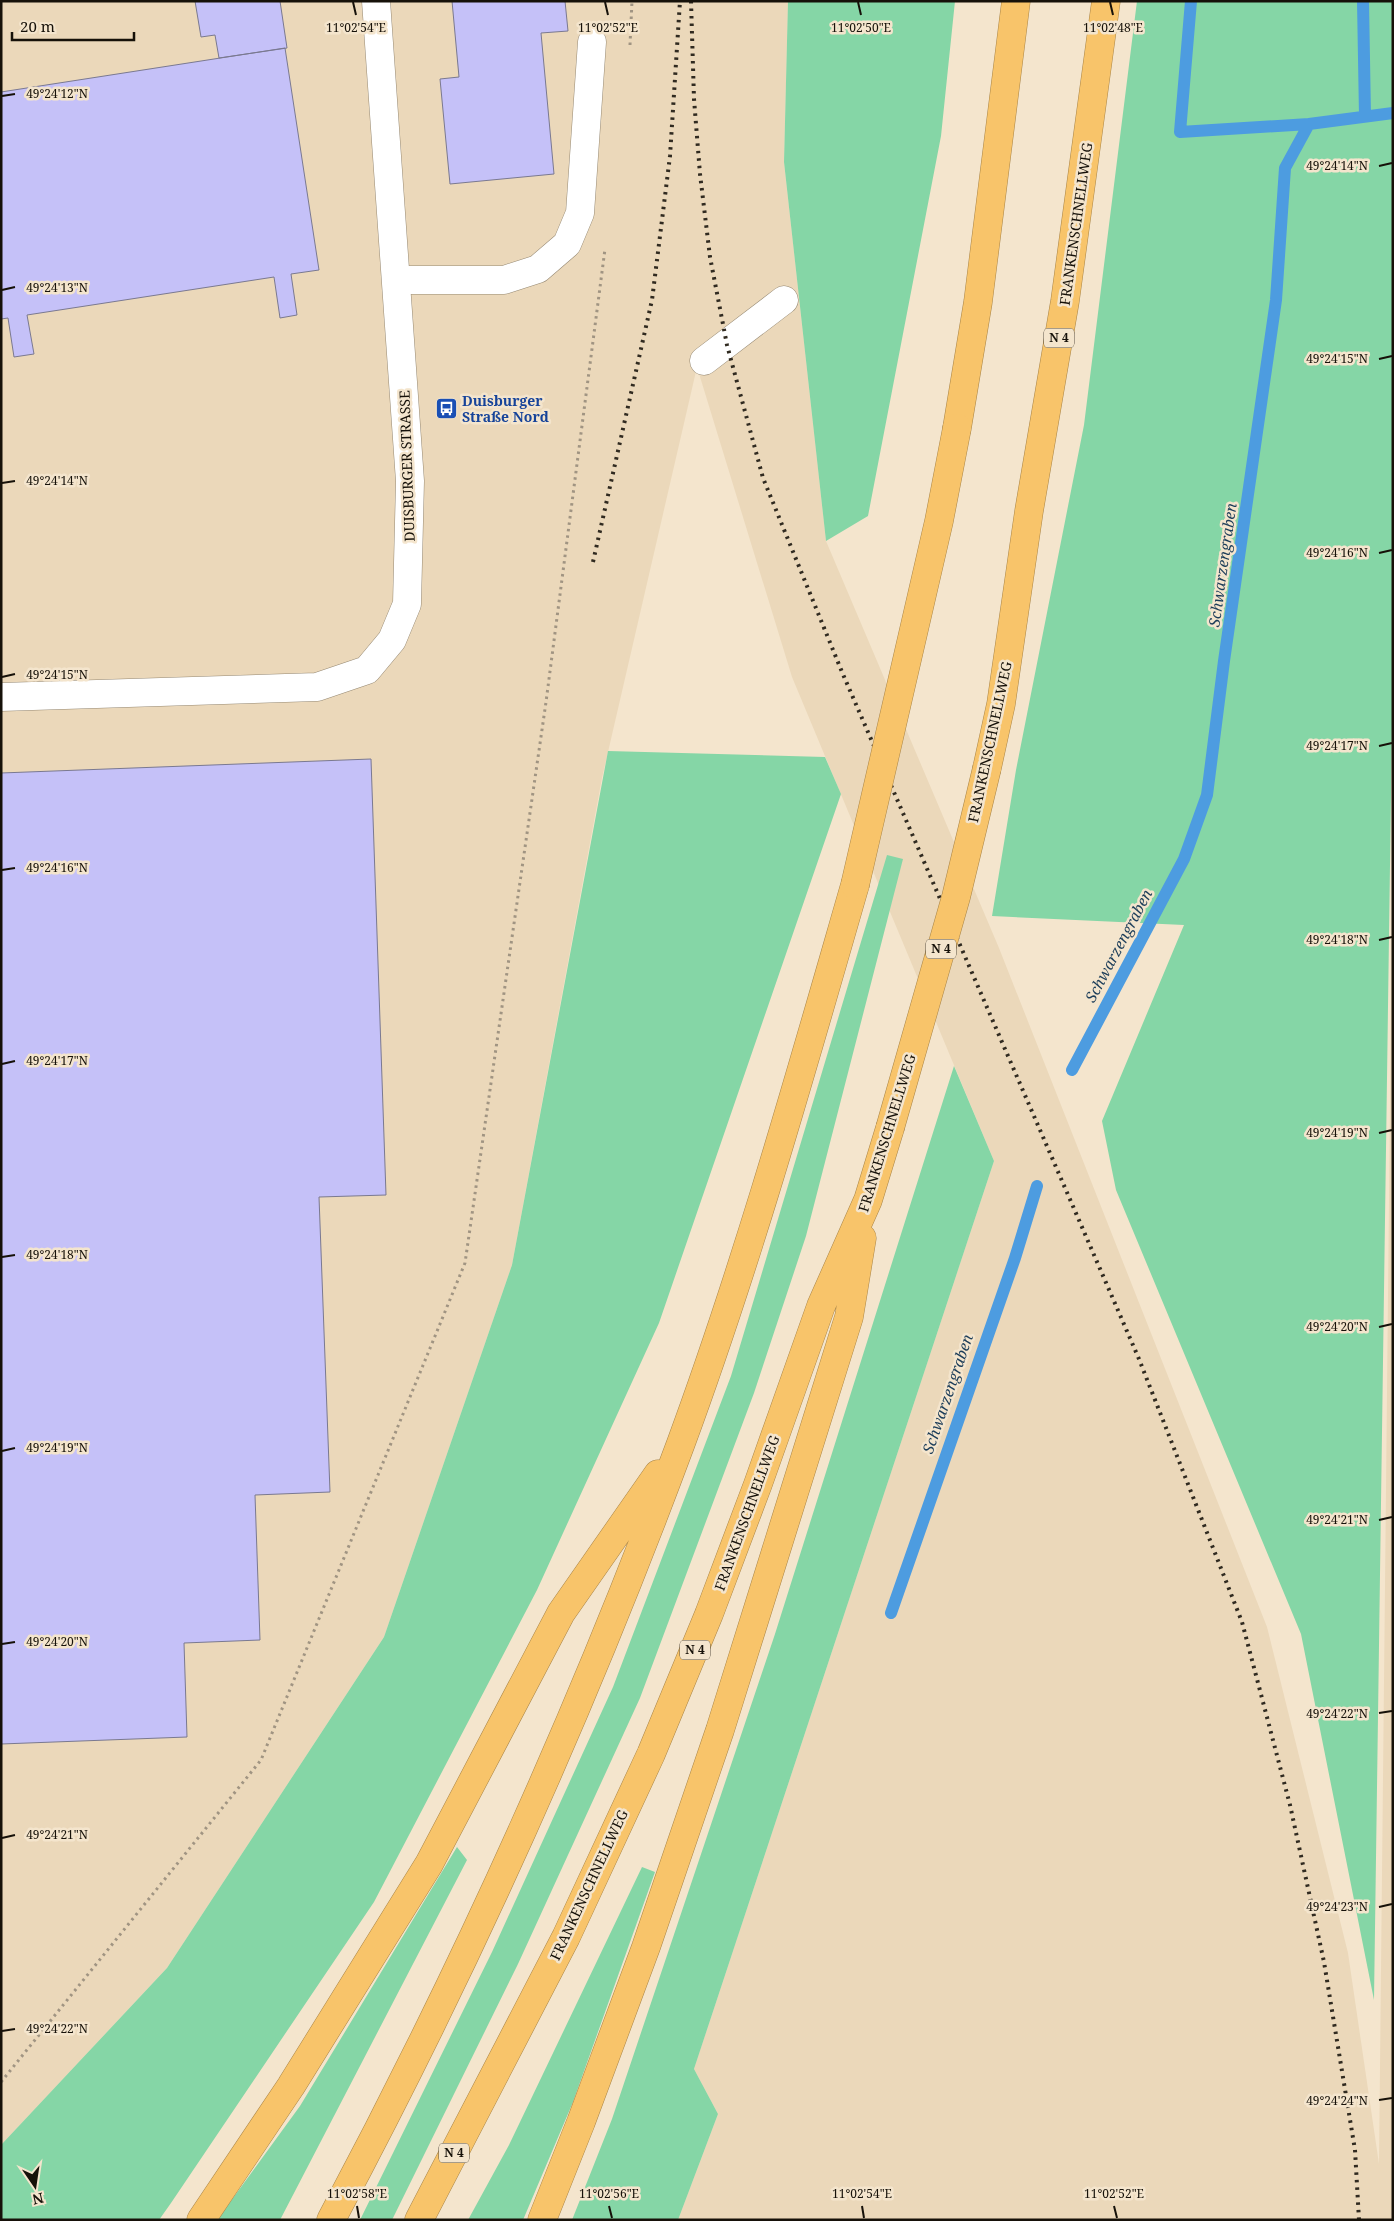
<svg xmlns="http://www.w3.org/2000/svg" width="1394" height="2221" font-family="'Noto Serif',serif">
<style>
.built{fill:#ebd8ba}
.green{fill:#85d6a6}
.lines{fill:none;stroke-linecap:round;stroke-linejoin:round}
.stream{stroke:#4d9ce0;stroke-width:12}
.building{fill:#c5c1f8;stroke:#7a7990}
.minor-casing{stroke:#968973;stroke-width:29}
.highway-casing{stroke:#a98548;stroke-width:29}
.path{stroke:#a09482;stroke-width:3;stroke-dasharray:2.5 4;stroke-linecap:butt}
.minor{stroke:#fff;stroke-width:28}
.highway{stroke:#f8c46a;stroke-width:28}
.rail{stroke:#302a20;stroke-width:4;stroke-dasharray:2.5 5;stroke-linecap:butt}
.highway-bridge-casing{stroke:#a98548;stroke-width:29;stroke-linecap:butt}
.highway-bridge{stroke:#f8c46a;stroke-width:28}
.ticks{fill:none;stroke:#161109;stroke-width:2}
.labels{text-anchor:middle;stroke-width:5;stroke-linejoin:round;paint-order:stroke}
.shield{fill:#f4e5cd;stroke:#595144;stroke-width:1}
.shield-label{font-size:12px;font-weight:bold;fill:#161109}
.street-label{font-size:14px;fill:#161109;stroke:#f4e5cd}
.transit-label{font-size:14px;font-weight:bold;fill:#164399;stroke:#f4e5cd;text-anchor:start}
.water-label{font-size:15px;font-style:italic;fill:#1c3d59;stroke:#f4e5cd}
.ticks-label{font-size:12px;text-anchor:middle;fill:#161109;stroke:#f4e5cd;stroke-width:5;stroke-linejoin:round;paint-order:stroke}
</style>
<rect width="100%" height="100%" fill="#f4e5cd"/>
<path class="built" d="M1,1H788L784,162L826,541L999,948L1267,1627L1348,1953L1379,2164L1393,814V2220H678L718,2114L694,2069L994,1161L792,677L697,367L602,778L512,1265L384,1637L167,1968L1,2145Z"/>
<path class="green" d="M788,1H955L941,136L868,516L826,541L784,162Z
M1137,1H1393V653L1374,2000L1301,1634L1116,1190L1102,1121L1184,925L992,916L1016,770L1084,425Z
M608,751L825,757L841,794L659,1323L537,1590L374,1902L171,2203L159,2220H1V2145L167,1968L384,1637L512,1265Z
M887,855L903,859L806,1236L754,1393L640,1698L518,1964L392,2220H360L492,1952L613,1687L731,1376Z
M954,1066L994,1161L694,2069L718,2114L678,2220H572L612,2119L775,1634Z
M457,1847L467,1860L280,2220H217L300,2106Z
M642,1867L655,1872L573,2102L523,2220H468L509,2145Z"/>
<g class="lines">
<path class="stream" d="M1191,1L1180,132L1309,124
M1363,1L1365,116
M1072,1070L1184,859L1207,795L1224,661L1276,300L1285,168L1309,124L1393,113
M891,1613L1015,1258L1037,1186"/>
</g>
<path class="building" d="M195,1H280L287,48L219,58L215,35L201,37Z
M452,1H565L568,31L541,33L554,174L450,184L440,79L459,77Z
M285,48L319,270L291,274L297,315L280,318L274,277L27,315L34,354L14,357L8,318L1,319V92Z
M371,759L386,1195L319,1197L330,1492L255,1495L260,1640L184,1643L187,1737L1,1744V773Z"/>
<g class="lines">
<defs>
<path id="minor" d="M396,280H504L538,269L567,244L580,213L592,42
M704,361L784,300
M1,697L317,687L367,670L392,640L407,604L410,481L376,1"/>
<path id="highway" d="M957,428L978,302L1016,1
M987,768L1001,704L1029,511L1065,301L1106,1
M201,2220L291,2086L429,1864L561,1613L658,1474
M331,2220C465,1969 582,1710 681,1443C748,1261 801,1072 855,885
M419,2220L566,1937L651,1754L709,1614L758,1484L821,1306L868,1200L890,1128
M542,2220L581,2122L646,1947L720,1730L849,1317L862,1238"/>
</defs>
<use href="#minor" class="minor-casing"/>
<use href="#highway" class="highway-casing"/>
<path class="path" d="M630,45L632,1
M1,2082L261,1760L465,1263L546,702L605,249"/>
<use href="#minor" class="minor"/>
<use href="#highway" class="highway"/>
<path class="rail" d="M691,1L694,99L700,174L710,257L727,345L763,478L842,672L1139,1359L1242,1622L1290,1805L1324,1962L1355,2150L1359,2220
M593,562L652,300L670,156L680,1"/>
<defs>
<path id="highway-bridge" d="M855,885L939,521L957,428
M890,1128L956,897L987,768"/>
</defs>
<use href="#highway-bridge" class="highway-bridge-casing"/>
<use href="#highway-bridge" class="highway-bridge"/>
</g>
<path class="ticks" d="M353,2L356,15M605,2L608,15M858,2L861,15M1110,2L1113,15M2,96L15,94M1379,166L1392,163M2,290L15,287M1379,359L1392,356M2,483L15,481M1379,553L1392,550M2,677L15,674M1379,746L1392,743M2,870L15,868M1379,940L1392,937M2,1064L15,1061M1379,1133L1392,1130M2,1257L15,1255M1379,1327L1392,1324M2,1451L15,1448M1379,1520L1392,1517M2,1644L15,1642M1379,1713L1392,1711M2,1838L15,1835M1379,1907L1392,1904M2,2031L15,2029M1379,2100L1392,2098M357,2206L359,2218M609,2206L612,2218M862,2206L864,2218M1114,2206L1117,2218"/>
<defs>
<symbol id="bus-square" viewBox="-11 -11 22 22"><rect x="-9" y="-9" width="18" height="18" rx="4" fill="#1a4fb4" stroke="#f4e5cd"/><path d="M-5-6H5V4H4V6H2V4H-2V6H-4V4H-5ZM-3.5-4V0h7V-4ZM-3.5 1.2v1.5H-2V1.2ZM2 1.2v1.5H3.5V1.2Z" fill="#fff"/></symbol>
</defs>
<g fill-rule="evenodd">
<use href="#bus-square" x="434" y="396" width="25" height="25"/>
</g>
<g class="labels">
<g class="shield">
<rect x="1044" y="328.5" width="30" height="19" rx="4"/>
<rect x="926" y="939.5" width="30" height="19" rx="4"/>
<rect x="680" y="1640.5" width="30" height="19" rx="4"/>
<rect x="439" y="2143.5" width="30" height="19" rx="4"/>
</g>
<g class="shield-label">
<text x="1059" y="342">N 4</text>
<text x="941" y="953">N 4</text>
<text x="695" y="1654">N 4</text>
<text x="454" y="2157">N 4</text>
</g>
<g class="street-label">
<text transform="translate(1076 224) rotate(-82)" y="5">FRANKENSCHNELLWEG</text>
<text transform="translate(407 466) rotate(-92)" y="5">DUISBURGER STRASSE</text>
<text transform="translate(990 742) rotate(-78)" y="5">FRANKENSCHNELLWEG</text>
<text transform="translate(887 1133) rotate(-73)" y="5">FRANKENSCHNELLWEG</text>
<text transform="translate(747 1513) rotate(-70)" y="5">FRANKENSCHNELLWEG</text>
<text transform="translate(589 1885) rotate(-65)" y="5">FRANKENSCHNELLWEG</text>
</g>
<g class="transit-label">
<text x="462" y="406">Duisburger<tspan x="462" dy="16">Straße Nord</tspan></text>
</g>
<g class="water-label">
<text transform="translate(1223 565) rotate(-82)" y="5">Schwarzengraben</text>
<text transform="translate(1119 946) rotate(-62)" y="5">Schwarzengraben</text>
<text transform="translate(948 1394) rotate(-71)" y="5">Schwarzengraben</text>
</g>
</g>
<g class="ticks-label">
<text x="356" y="32">11°02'54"E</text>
<text x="608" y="32">11°02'52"E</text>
<text x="861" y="32">11°02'50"E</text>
<text x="1113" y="32">11°02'48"E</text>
<text x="57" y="98">49°24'12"N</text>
<text x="1337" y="170">49°24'14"N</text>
<text x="57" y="292">49°24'13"N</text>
<text x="1337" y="363">49°24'15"N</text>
<text x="57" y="485">49°24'14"N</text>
<text x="1337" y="557">49°24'16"N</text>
<text x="57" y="679">49°24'15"N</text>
<text x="1337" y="750">49°24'17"N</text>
<text x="57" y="872">49°24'16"N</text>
<text x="1337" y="944">49°24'18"N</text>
<text x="57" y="1065">49°24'17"N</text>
<text x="1337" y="1137">49°24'19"N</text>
<text x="57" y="1259">49°24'18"N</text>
<text x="1337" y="1331">49°24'20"N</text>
<text x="57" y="1452">49°24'19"N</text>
<text x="1337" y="1524">49°24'21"N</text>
<text x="57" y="1646">49°24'20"N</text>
<text x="1337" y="1718">49°24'22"N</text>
<text x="57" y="1839">49°24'21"N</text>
<text x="1337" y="1911">49°24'23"N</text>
<text x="57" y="2033">49°24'22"N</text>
<text x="1337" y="2105">49°24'24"N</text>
<text x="357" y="2198">11°02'58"E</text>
<text x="609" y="2198">11°02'56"E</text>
<text x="862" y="2198">11°02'54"E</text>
<text x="1114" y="2198">11°02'52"E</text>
</g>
<rect width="1394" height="2221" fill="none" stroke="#161109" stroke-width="5"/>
<g transform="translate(35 2186) rotate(167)" stroke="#f4e5cd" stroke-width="4" paint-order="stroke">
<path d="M0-4L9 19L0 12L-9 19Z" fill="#161109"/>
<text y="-8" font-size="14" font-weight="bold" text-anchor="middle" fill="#161109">N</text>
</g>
<path d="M12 32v8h122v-8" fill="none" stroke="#161109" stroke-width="2.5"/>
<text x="20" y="32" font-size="15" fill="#161109" stroke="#f4e5cd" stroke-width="4" paint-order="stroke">20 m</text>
</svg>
